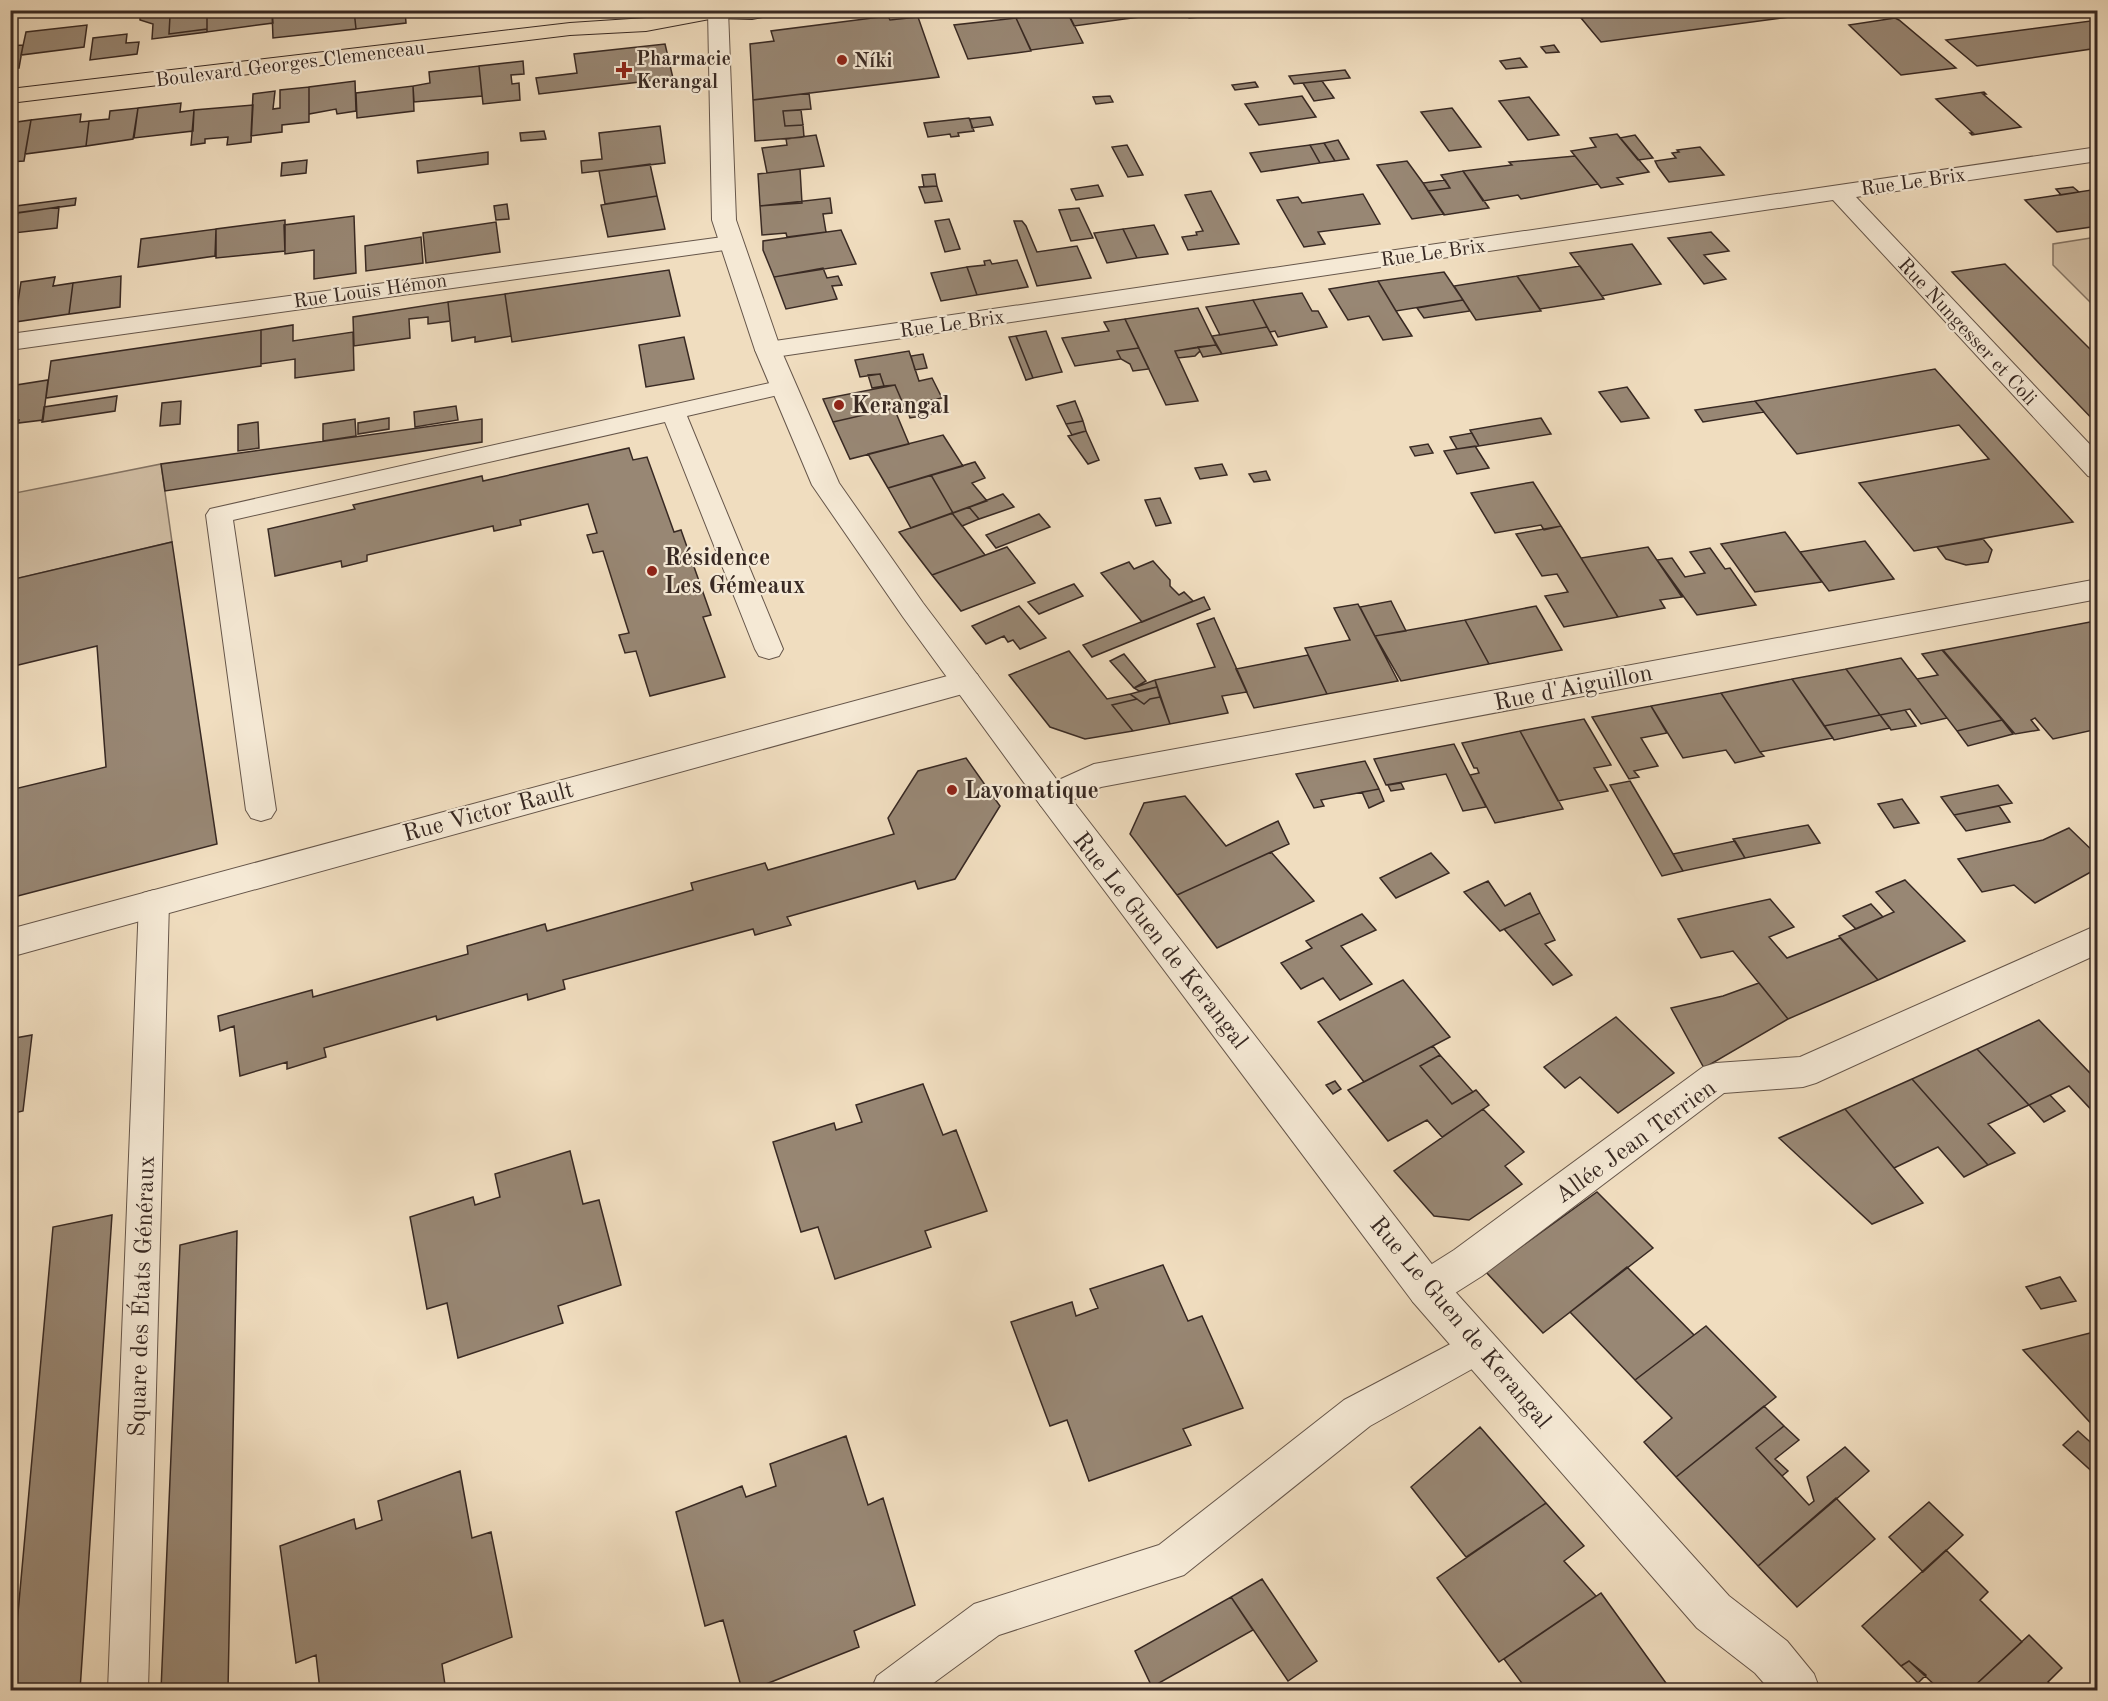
<svg xmlns="http://www.w3.org/2000/svg" width="2108" height="1701" font-family="'Old Standard TT',serif">
<style>
.green{fill:#d1bea4;stroke:#847464;stroke-width:1.5}
.building{fill:#988774;stroke:#382923;stroke-width:1.5}
.lines{fill:none;stroke-linecap:round;stroke-linejoin:round}
.service-casing{stroke:#66564a;stroke-width:2}
.minor-casing{stroke:#66564a;stroke-width:2}
.tertiary-casing{stroke:#66564a;stroke-width:2}
.primary-casing{stroke:#382923;stroke-width:2}
.service{fill:#f5e9d5;fill-rule:evenodd}
.minor{fill:#f5e9d5;fill-rule:evenodd}
.tertiary{fill:#f5e9d5;fill-rule:evenodd}
.primary{fill:#f0ddbf;fill-rule:evenodd}
.poi-dot{fill:#8f2418;stroke:#f5e9d5;stroke-width:2}
.labels{text-anchor:middle;stroke-width:4.5;stroke-linejoin:round;paint-order:stroke}
.far-poi-label{font-size:20px;font-weight:bold;fill:#382923;stroke:#f5e9d5;text-anchor:start}
.far-street-label{font-size:20px;fill:#382923;stroke:#f5e9d5}
.poi-label{font-size:24px;font-weight:bold;fill:#382923;stroke:#f5e9d5;text-anchor:start}
.street-label{font-size:24px;fill:#382923;stroke:#f5e9d5}
</style>
<rect width="100%" height="100%" fill="#f0ddbf"/>
<filter id="stains"><feTurbulence type="fractalNoise" baseFrequency=".00333" numOctaves="4"/><feColorMatrix values="0 0 0 0 .2 0 0 0 0 .09 0 0 0 0 .02 0 0 0 .5 -.17"/></filter>
<radialGradient id="worn" r=".72"><stop offset=".6" stop-color="#630" stop-opacity="0"/><stop offset="1" stop-color="#630" stop-opacity=".3"/></radialGradient>
<path class="green" d="M2097,237H2098L2097,309L2053,265V244Z
M161,464L172,542L11,580L10,494Z"/>
<path class="building" d="M160,10H207V29L169,34L170,16L167,17V11Z
M207,10H272L273,23L207,32Z
M286,10H354L356,29L273,38L272,12Z
M354,10H405L406,23L356,29Z
M1120,10L1125,19L1074,26L1066,10Z
M1146,10L1149,16L1125,19L1121,11Z
M1184,10H1245L1247,13L1189,18Z
M1245,10H1291L1249,15Z
M1594,10H1843L1601,42L1581,18L1598,15Z
M160,11H167V17L170,16L169,34L207,29V32L152,39L153,24L140,20V14Z
M1067,11L1083,43L1031,50L1016,18Z
M888,16L890,20L918,17L939,77L753,100L750,44L774,41L771,31Z
M1016,18L1031,51L968,59L954,25Z
M1895,18L1899,20L1956,68L1901,75L1849,25Z
M2098,20V48L1977,66L1946,40Z
M87,25L84,47L21,55L26,32Z
M127,34L126,43L139,42L137,54L90,60L93,38Z
M665,44L673,78L539,94L536,78L577,73L574,54Z
M23,45L19,68L10,69V46Z
M1554,45L1559,52L1546,53L1541,47Z
M1520,58L1527,67L1506,69L1500,61Z
M523,61L524,74L511,75L512,84L519,83L520,100L483,104L479,66Z
M479,66L482,96L414,102L413,86L430,83L429,72Z
M1345,70L1350,78L1294,84L1289,76Z
M355,81L356,111L337,114L336,109L309,114V87Z
M1322,81L1334,98L1314,101L1303,83Z
M1255,82L1258,87L1235,90L1232,85Z
M413,86L414,111L357,118L356,93Z
M309,87V122L282,125V132L251,136L253,94L275,91L273,109L280,108V90Z
M1984,92L1986,94H1983L2021,127L1972,135L1970,133H1973L1936,99Z
M809,93L811,109L783,111L785,126L803,125L804,137L755,141L753,100Z
M1110,96L1113,102L1096,104L1093,97Z
M1302,96L1316,117L1259,125L1245,104Z
M1529,97L1559,135L1528,140L1499,101Z
M181,103L180,112L194,110L193,131L134,138L138,108Z
M253,105L251,142L227,145L228,137L205,139V143L191,145L194,110Z
M138,108L133,139L86,146L89,121L109,119L110,111Z
M1452,108L1481,147L1449,151L1421,112Z
M801,110L803,125L785,126L783,111Z
M81,114L80,122L89,121L86,146L25,154L31,120Z
M990,117L993,125L972,128L970,119Z
M969,118L974,131L958,133L959,136L951,137L950,134L928,137L924,123Z
M31,120L24,161L10,162V123Z
M660,126L665,163L582,173L581,161L602,159L599,133Z
M544,131L546,139L521,141L520,133Z
M1617,134L1649,172L1617,178L1623,184L1601,188L1571,151L1596,147L1590,138Z
M816,135L824,166L767,173L762,148L787,145L786,139Z
M1635,135L1653,158L1638,160L1620,138Z
M1338,140L1349,159L1335,161L1324,143Z
M1324,143L1335,161L1320,163L1310,145Z
M1127,145L1143,175L1128,177L1112,147Z
M1310,145L1320,163L1261,172L1250,153Z
M1700,147L1724,175L1669,182L1658,167L1655,161L1676,158L1672,153L1679,152L1677,150Z
M488,152V164L418,173L417,161Z
M1575,156L1598,184L1521,199L1518,195L1483,201L1463,171L1512,165L1509,162Z
M307,160L306,173L281,176L282,163Z
M1407,161L1423,183L1444,214L1412,219L1377,165Z
M650,164L657,196L605,204L599,171Z
M800,169L802,203L760,206L758,174Z
M1463,171L1489,208L1444,215L1428,191L1450,188L1441,175Z
M935,174L937,186L924,187L922,175Z
M1445,180L1450,188L1428,191L1423,183Z
M1098,185L1103,196L1076,200L1071,189Z
M937,186L942,201L925,203L919,187Z
M2073,187L2079,192L2061,195L2056,189Z
M2098,189V226L2057,232L2025,200Z
M1211,191L1239,244L1188,250L1182,237L1197,235L1196,232L1203,231L1185,195Z
M1363,194L1380,224L1318,232L1325,244L1304,247L1277,200L1298,197L1302,203Z
M657,196L665,229L608,237L601,205Z
M76,198L75,205L15,213L16,206Z
M830,198L832,213L823,214L826,232L787,237L786,233L762,235L760,206Z
M507,204L509,219L496,220L494,206Z
M59,207L57,228L14,233L18,213Z
M1079,208L1093,238L1071,241L1059,210Z
M354,216L356,273L314,279V250L285,254L284,225Z
M949,219L960,249L945,252L935,221Z
M285,220V251L216,258V229Z
M1014,221H1022L1026,226L1037,252L1077,246L1091,278L1037,286Z
M496,222L500,252L426,263L423,233Z
M1154,225L1168,254L1137,258L1123,229Z
M216,229L215,256L138,267L141,239Z
M1123,229L1137,258L1107,263L1094,233Z
M841,230L856,264L774,277L763,250V241Z
M1711,232L1729,251L1704,255L1726,279L1704,284L1668,238Z
M421,237L423,263L366,271L365,246Z
M1632,244L1661,284L1602,296L1570,253Z
M990,260L992,264L1017,260L1028,287L977,295L967,267L985,265L984,261Z
M2005,264L2098,357V425L1952,272Z
M1580,266L1604,299L1540,309L1517,276Z
M967,267L977,295L941,301L931,273Z
M823,268L827,278L838,276L842,285L832,286L837,299L786,309L774,277Z
M669,270L680,316L512,342L505,294Z
M1444,272L1463,300L1396,311L1378,281Z
M121,276L120,307L69,314L73,283Z
M1517,276L1541,311L1476,320L1454,286Z
M55,277L53,286L73,283L69,314L15,322L21,282Z
M1378,281L1396,311L1412,336L1383,340L1369,316L1348,320L1329,289Z
M1302,293L1312,311H1318L1327,327L1278,337L1275,331L1270,332L1253,300Z
M505,294L511,336L475,342V337L452,341L448,302Z
M1253,300L1267,327L1220,335L1206,307Z
M1463,300L1470,311L1424,318L1417,308Z
M448,302L450,321L428,324V317L409,319L410,338L354,346L353,317Z
M1198,308L1216,345L1175,351L1198,401L1166,405L1125,319Z
M1125,319L1139,348L1117,351L1121,359L1075,366L1062,338L1109,331L1104,322Z
M293,325V341L353,332L354,370L295,378V359L261,364V330Z
M1267,327L1277,345L1222,354L1212,336Z
M261,330V366L46,398L51,361Z
M1046,331L1062,372L1033,378L1016,336Z
M1016,336L1033,378L1026,380L1009,337Z
M684,337L694,379L646,387L639,345Z
M1216,345L1222,354L1203,357L1198,347Z
M1198,347L1200,351L1195,356L1178,358L1175,351Z
M1139,348L1149,369L1133,371L1130,364L1121,359L1117,351Z
M909,351L919,381L932,378L942,398L904,406L895,385L884,386L880,374L860,377L855,360Z
M923,354L927,368L915,370L911,356Z
M1935,369L2073,522L1914,551L1859,483L1989,459L1959,425L1797,454L1755,401Z
M880,374L884,386L872,388L868,375Z
M48,380L43,420L18,423L19,420L10,421V386Z
M895,385L904,406L833,422L823,399Z
M1627,387L1649,418L1621,422L1599,392Z
M117,396L115,411L42,422L44,407Z
M935,400L939,413L910,418L906,406Z
M181,401L180,424L160,426L162,403Z
M1075,401L1083,421L1066,424L1057,406Z
M1755,401L1764,412L1703,422L1695,410Z
M456,406L458,420L415,427L414,412Z
M894,408L909,444L850,459L833,422Z
M389,418V429L358,434V423Z
M1541,418L1551,434L1479,446L1470,430Z
M355,419L356,436L323,441V424Z
M482,419V442L165,491L161,464Z
M1083,421L1086,431L1072,435L1066,424Z
M258,422L259,448L238,451V425Z
M1086,431L1099,460L1088,464L1068,436Z
M1472,433L1479,446L1457,449L1450,437Z
M943,435L963,466L888,488L868,454Z
M1428,444L1433,453L1415,456L1410,447Z
M1475,446L1489,468L1457,474L1444,451Z
M629,448L633,460L647,457L674,532L681,530L711,615L703,617L725,677L650,696L636,651L625,653L619,635L629,633L603,551L593,553L587,535L597,533L588,504L520,520L521,525L494,531L493,526L367,555V561L342,567L341,561L275,576L268,529L355,509L353,505L482,476L483,481Z
M975,462L985,478L972,483L987,501L953,513L931,475Z
M1222,464L1227,475L1200,479L1195,468Z
M1266,471L1270,480L1254,482L1249,474Z
M931,475L953,513L911,528L888,488Z
M1533,482L1561,526L1544,530L1541,525L1495,533L1471,493Z
M1003,494L1014,507L979,519L969,507Z
M1160,498L1171,523L1156,526L1145,500Z
M969,507L979,519L962,526L952,513Z
M952,513L985,555L932,575L899,532Z
M1039,514L1050,527L996,548L986,535Z
M1561,526L1581,558L1618,617L1564,627L1545,596L1568,592L1557,574L1542,576L1516,534Z
M1785,532L1822,582L1755,592L1721,544Z
M1983,539L1992,550L1988,562L1966,565L1946,559L1937,547Z
M1865,541L1894,579L1829,591L1800,552Z
M172,542L217,844L10,898V790L106,767L97,646L10,667V580Z
M1007,547L1035,583L961,611L932,575Z
M1648,547L1682,597L1660,600L1665,608L1618,617L1581,558Z
M1710,548L1725,569L1730,568L1756,605L1697,615L1657,560L1672,558L1685,577L1705,573L1690,552Z
M1153,561L1170,580V586L1179,595L1184,592L1193,601L1142,622L1101,573L1129,562L1134,569Z
M1074,584L1083,596L1039,614L1028,602Z
M1204,597L1210,609L1092,657L1083,645Z
M1391,601L1406,631L1375,636L1360,607Z
M1358,604L1398,681L1327,694L1305,648L1350,640L1334,608Z
M1019,606L1046,638L1020,649L1013,640L1008,642L1004,636L986,644L972,626Z
M1536,606L1562,650L1489,664L1465,620Z
M1214,618L1247,692L1222,696L1228,713L1170,724L1155,680L1215,667L1197,624Z
M1465,620L1489,664L1401,681L1375,636Z
M2090,622L2098,625V729L2053,739L2035,718L2031,720L2039,730L2015,734L1943,650Z
M1942,650L2002,720L1957,731L1917,679L1938,675L1922,654Z
M1069,651L1107,699L1130,694L1137,699L1112,705L1133,731L1085,739L1050,727L1009,675Z
M1124,654L1146,681L1134,688L1110,661Z
M1308,655L1327,694L1254,708L1236,669Z
M1901,658L1917,679L1947,718L1921,724L1910,709L1880,715L1846,669Z
M1846,669L1880,715L1824,726L1792,679Z
M1792,679L1833,738L1760,752L1721,693Z
M1155,680L1157,687L1139,691L1134,688Z
M1157,687L1160,697L1150,699L1144,704L1130,694Z
M1721,693L1760,752L1764,756L1735,763L1726,750L1683,758L1651,706Z
M1160,697L1170,724L1133,731L1112,705L1137,699L1144,704L1150,699Z
M1651,706L1667,733L1641,738L1658,766L1634,771L1639,777L1629,779L1592,717Z
M1905,710L1916,726L1891,730L1880,715Z
M1880,715L1890,728L1834,740L1824,726Z
M1584,719L1611,765L1594,768L1608,791L1558,801L1520,731Z
M2002,720L2013,734L1968,746L1957,731Z
M1520,731L1563,809L1495,823L1470,775L1479,773L1477,768H1474L1462,743Z
M1454,744L1486,807L1463,811L1446,774L1386,785L1374,759Z
M966,758L1000,806L955,879L918,889L915,881L787,917L791,925L755,935L753,929L563,980L565,989L528,1000L527,994L437,1020L436,1016L324,1048L326,1057L287,1069V1062L240,1076L234,1026L220,1031L218,1016L312,990L313,997L468,954L467,946L545,924L547,931L693,890L691,883L765,863L768,870L894,834L888,818L918,771Z
M1365,761L1379,789L1321,800L1324,806L1314,808L1296,774Z
M1630,781L1673,854L1683,871L1662,876L1610,785Z
M1401,783L1404,789L1391,791L1388,785Z
M1998,785L2012,803L1954,815L1941,797Z
M1379,789L1384,801L1369,808L1362,792Z
M1185,796L1226,846L1278,821L1289,844L1177,895L1130,834L1144,803Z
M1902,799L1919,823L1894,828L1878,804Z
M1999,806L2010,822L1966,831L1954,815Z
M1808,825L1820,843L1745,858L1733,839Z
M2069,828L2098,856V868L2035,903L2014,885L1982,892L1958,859L2043,840Z
M1735,841L1745,858L1683,871L1673,854Z
M1271,852L1314,901L1217,948L1177,895Z
M1431,853L1449,873L1396,898L1380,878Z
M1905,880L1965,941L1878,980L1839,936L1894,912L1876,892Z
M1488,881L1505,906L1530,893L1540,913L1500,931L1464,892Z
M1770,899L1794,927L1769,937L1787,958L1840,938L1878,980L1788,1019L1733,951L1701,958L1678,919Z
M1871,904L1883,917L1856,929L1843,916Z
M1540,913L1555,940L1545,944L1572,975L1553,985L1504,929Z
M1362,914L1376,930L1341,946L1372,984L1340,1000L1323,978L1301,989L1281,963L1312,948L1306,941Z
M1403,980L1450,1037L1364,1082L1318,1022Z
M1759,983L1788,1019L1704,1068L1671,1008L1723,996Z
M1616,1017L1674,1073L1618,1113L1580,1077L1565,1088L1544,1067Z
M2039,1020L2091,1074L2098,1071V1117L2069,1086L2029,1105L1977,1049Z
M32,1035L23,1111L10,1114V1039Z
M1433,1046L1440,1055L1420,1066L1452,1104L1476,1090L1489,1105L1442,1137L1427,1120L1388,1141L1348,1090Z
M1977,1049L2029,1105L1988,1124L2015,1153L1988,1165L1912,1079Z
M1440,1055L1473,1092L1452,1104L1420,1066Z
M1912,1079L1988,1165L1964,1177L1938,1147L1894,1168L1845,1109Z
M1335,1081L1341,1089L1333,1094L1326,1085Z
M923,1084L943,1135L956,1130L987,1211L925,1231L931,1247L835,1279L818,1227L801,1232L773,1142L834,1123L836,1130L862,1122L856,1105Z
M2050,1095L2065,1111L2044,1122L2029,1105Z
M1483,1109L1524,1152L1505,1166L1522,1184L1469,1220L1434,1216L1394,1171Z
M1845,1109L1894,1168L1923,1203L1872,1224L1779,1138Z
M570,1151L583,1204L599,1200L621,1285L558,1306L563,1323L458,1358L447,1303L427,1309L410,1217L473,1197L475,1205L500,1197L495,1174Z
M1597,1192L1653,1248L1543,1333L1486,1272Z
M112,1215L80,1690H11L53,1227Z
M237,1231L228,1690H161L180,1245Z
M1163,1265L1188,1321L1202,1316L1243,1408L1183,1429L1191,1445L1089,1481L1067,1420L1050,1426L1011,1322L1072,1302L1076,1316L1098,1308L1090,1289Z
M1627,1267L1694,1335L1635,1380L1570,1312Z
M2060,1277L2076,1301L2041,1309L2026,1287Z
M1706,1326L1776,1397L1676,1477L1644,1442L1672,1418L1635,1380Z
M2098,1331V1431L2023,1350Z
M1764,1406L1784,1426L1756,1448L1809,1505L1814,1501L1807,1477L1845,1447L1869,1471L1758,1566L1676,1477Z
M1784,1426L1799,1440L1775,1459L1788,1471L1782,1476L1756,1448Z
M1480,1427L1546,1503L1466,1557L1411,1487Z
M2078,1431L2098,1449V1477L2063,1445Z
M846,1436L868,1505L883,1498L915,1605L854,1631L859,1647L751,1690H742L723,1620L705,1626L676,1512L742,1486L746,1497L776,1486L770,1464Z
M460,1471L472,1538L491,1532L512,1637L442,1664L445,1685L431,1690H320L316,1655L296,1663L280,1546L354,1519L356,1529L382,1520L378,1501Z
M1836,1498L1875,1539L1797,1607L1758,1566Z
M1929,1502L1963,1535L1923,1572L1889,1537Z
M1546,1503L1584,1546L1564,1561L1596,1596L1499,1662L1437,1578Z
M1946,1550L1988,1592L1980,1600L2022,1642L1970,1690H1940L1909,1661L1901,1666L1862,1626Z
M1262,1579L1317,1661L1288,1681L1231,1597Z
M1601,1593L1671,1690H1527L1504,1659Z
M1231,1597L1253,1630L1152,1687L1135,1651Z
M2029,1635L2062,1668L2048,1682L2057,1690H1970Z
M1909,1661L1926,1675L1918,1683L1901,1666Z"/>
<g class="lines">
<defs>
<path id="service" d="M783,380L791,382L795,387L791,392L687,416L783,649L779,656L769,659L759,656L755,649L665,422L233,520L276,810L271,818L261,821L251,818L246,810L206,515L210,509Z
M154,890L165,893L169,902L148,1690H108L139,902L143,893Z
M1477,1330L1490,1335L1495,1347L1490,1359L1370,1426L1184,1575L999,1635L924,1690H871L877,1676L974,1604L1159,1545L1344,1400Z"/>
<path id="minor" d="M2098,147V161L1856,197L2098,453V479L2088,476L1833,200L768,358L759,356L755,350L759,344L768,342Z
M730,236L739,238L742,243L739,248L10,350V334Z
M2098,579V599L1101,787L1052,809L1041,806L1036,797L1041,788L1094,764Z
M966,671L977,674L981,682L977,690L10,957V929Z
M2093,927L2098,929V954L1816,1083L1803,1087L1724,1093L1482,1276L1441,1302L1427,1307L1413,1302L1407,1289L1413,1276L1454,1250L1703,1067L1716,1063L1800,1057Z"/>
<path id="tertiary" d="M708,10H728L736,220L781,350L839,483L923,603L1063,788L1441,1276L1729,1596L1787,1641L1814,1674L1820,1690H1770L1755,1673L1697,1628L1413,1302L1041,806L903,617L812,485L755,350L712,220Z"/>
<path id="primary" d="M781,10L778,14L752,19L715,18L646,31L570,35L10,103V89L570,23L646,18L688,10Z"/>
</defs>
<use href="#service" class="service-casing"/>
<use href="#minor" class="minor-casing"/>
<use href="#tertiary" class="tertiary-casing"/>
<use href="#primary" class="primary-casing"/>
<use href="#service" class="service"/>
<use href="#minor" class="minor"/>
<use href="#tertiary" class="tertiary"/>
<use href="#primary" class="primary"/>
</g>
<g class="poi-dot">
<circle cx="842" cy="60" r="6"/>
<path d="M621 61h6v6h6v6h-6v6h-6v-6h-6v-6h6z"/>
<circle cx="839" cy="405" r="6"/>
<circle cx="652" cy="571" r="6"/>
<circle cx="952" cy="790" r="6"/>
</g>
<g class="labels">
<g class="far-poi-label">
<text x="636" y="65">Pharmacie<tspan x="636" dy="23">Kerangal</tspan></text>
<text x="854" y="67">Níki</text>
</g>
<g class="far-street-label">
<text transform="translate(290 63) rotate(-7)" y="7">Boulevard Georges Clemenceau</text>
<text transform="translate(1913 181) rotate(-8)" y="7">Rue Le Brix</text>
<text transform="translate(1433 252) rotate(-8)" y="7">Rue Le Brix</text>
<text transform="translate(370 290) rotate(-8)" y="7">Rue Louis Hémon</text>
<text transform="translate(952 323) rotate(-8)" y="7">Rue Le Brix</text>
<text transform="translate(1968 331) rotate(47)" y="7">Rue Nungesser et Coli</text>
</g>
<g class="poi-label">
<text x="851" y="413">Kerangal</text>
<text x="664" y="565">Résidence<tspan x="664" dy="28">Les Gémeaux</tspan></text>
<text x="964" y="798">Lavomatique</text>
</g>
<g class="street-label">
<text transform="translate(1573 687) rotate(-11)" y="8">Rue d'Aiguillon</text>
<text transform="translate(488 811) rotate(-15)" y="8">Rue Victor Rault</text>
<text transform="translate(1161 940) rotate(52)" y="8">Rue Le Guen de Kerangal</text>
<text transform="translate(1635 1141) rotate(-36)" y="8">Allée Jean Terrien</text>
<text transform="translate(141 1296) rotate(-88)" y="8">Square des États Généraux</text>
<text transform="translate(1461 1322) rotate(50)" y="8">Rue Le Guen de Kerangal</text>
</g>
</g>
<rect width="2108" height="1701" fill="none" stroke="#f0ddbf" stroke-width="36"/>
<rect x="12" y="12" width="2084" height="1677" fill="none" stroke="#382923" stroke-width="3"/>
<rect x="18" y="18" width="2072" height="1665" fill="none" stroke="#382923" stroke-width="1.5"/>
<rect width="100%" height="100%" filter="url(#stains)"/>
<rect width="100%" height="100%" fill="url(#worn)"/>
</svg>
